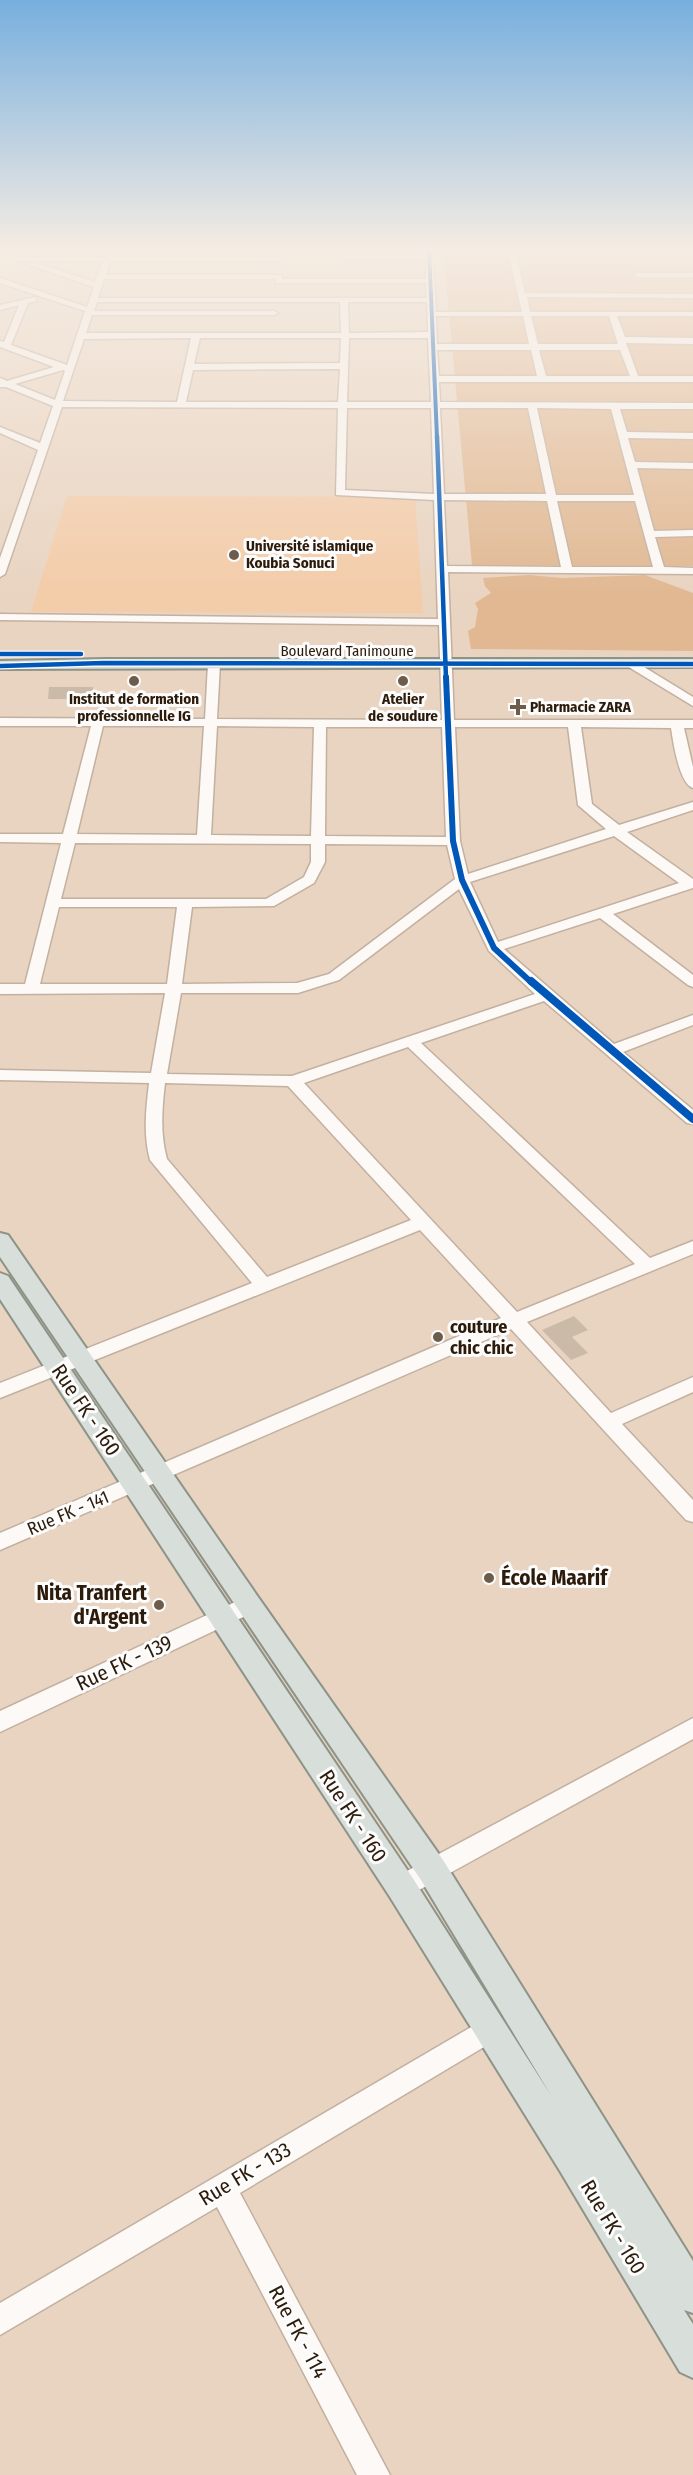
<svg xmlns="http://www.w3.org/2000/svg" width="693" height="2475" font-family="'Fira Sans Condensed',sans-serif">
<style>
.built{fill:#f3cca9}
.green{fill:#e1b892}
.building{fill:#ccbaa9}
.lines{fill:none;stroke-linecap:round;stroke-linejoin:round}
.minor-casing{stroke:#c2b0a0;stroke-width:3}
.major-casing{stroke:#8e9388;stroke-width:4}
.minor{fill:#fcf9f6;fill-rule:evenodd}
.major{fill:#d8dfda;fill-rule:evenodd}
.cycleway-far3-casing{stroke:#fcfcfc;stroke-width:5}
.cycleway-far2-casing{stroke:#fcfcfc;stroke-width:7}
.cycleway-far1-casing{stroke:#fcfcfc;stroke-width:9}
.cycleway-casing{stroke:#fcfcfc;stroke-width:11}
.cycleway-far3{stroke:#0057b8;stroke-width:4}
.cycleway-far2{stroke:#0057b8;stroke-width:4.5}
.cycleway-far1{stroke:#0057b8;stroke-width:6}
.cycleway{stroke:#0057b8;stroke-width:8}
.poi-dot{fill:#6e5c4a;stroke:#fcfcfc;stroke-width:2}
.labels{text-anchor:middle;stroke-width:6;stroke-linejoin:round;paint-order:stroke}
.far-poi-label{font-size:15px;font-weight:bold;fill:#2c1b0a;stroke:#fcfcfc;text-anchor:start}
.far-street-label{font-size:15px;fill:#2c1b0a;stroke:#fcfcfc}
.poi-label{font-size:18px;font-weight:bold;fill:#2c1b0a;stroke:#fcfcfc;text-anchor:start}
.street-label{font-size:18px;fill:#2c1b0a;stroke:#fcfcfc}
.near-street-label{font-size:21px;fill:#2c1b0a;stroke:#fcfcfc}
.near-poi-label{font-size:21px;font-weight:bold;fill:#2c1b0a;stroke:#fcfcfc;text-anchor:start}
</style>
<rect width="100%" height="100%" fill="#e9d4c1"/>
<path class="built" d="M67,496L415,497L423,613L31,612Z"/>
<path class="green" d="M443,248H693V566L472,565Z
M529,575L562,578L645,575L693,593V651L471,649L468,631L475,627L478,609L475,603L491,593L485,586L483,578Z"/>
<path class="building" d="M49,687H93V699H48Z
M574,1316L588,1330L572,1337L588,1353L571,1360L542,1330Z"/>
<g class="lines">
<defs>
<path id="minor" d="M108,248H115L112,257H281L285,259L281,261H110L106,275H282V279H426V259H348L344,257L348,255H425L426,248H432L433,251L693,252V256H516L525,293L693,294V298L527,297L530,312H693V316H617L625,337L693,338V344L626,343L638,376H693V382H439L440,402L693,403V409H620L627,432L693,433V439L628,438L635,462L693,463V469L637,468L654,531L693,530V536L655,537L664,567L693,568V574L448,572L454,720H693V728H684L693,767V788C679,784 673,741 671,728L581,727L592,804L619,825L693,802V810L627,832L693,879V888L613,914L693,975V987L688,985L600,918L504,949L614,1044L693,1015V1025L623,1052L693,1110V1124L687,1123L544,1001L421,1043L650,1258L693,1241V1254L527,1322L611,1413L693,1377V1392L622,1424L693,1500V1522L686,1520L511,1329L0,1550V1533L501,1318L420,1230L0,1398V1383L252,1283L150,1160C143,1134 146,1109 149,1083L0,1080V1070L151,1073L165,993L0,994V984H25L61,843L0,842V834H63L91,726H0V718L205,719L208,664L214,660L220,664L217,719L442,720L439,625L0,620V614L438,619L434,500L336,495L338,408L62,407L5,574L0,577V558L38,450L0,433V427L40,443L53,406L6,387H0V378L7,381L54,367L0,347V341L4,342L19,305L0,310V305L36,297V301L28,303L11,345L67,365L85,311L0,283V278L87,307L94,287L26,264L33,262L95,282L103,261H14L10,259L14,257H104ZM433,255L509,256L522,312H436ZM104,279H276V283H426L427,298H98ZM97,302H340L341,333H86L92,315H274L278,313L274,311H94ZM348,302H427L428,332L349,333ZM436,316H523L529,344H437ZM531,316H609L618,344H538ZM191,338L177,402L63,401L84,339ZM200,338H341L340,363L194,364ZM349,338H428L431,402H347ZM437,350H531L537,376H439ZM539,350H620L630,376H546ZM340,369L338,402H186L193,370ZM63,370L65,371L55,400L15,384ZM347,408H431L434,494L345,490ZM440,408H528L546,494H444ZM537,408L611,409L634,495H556ZM444,500L547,501L561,567L447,566ZM557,501H635L653,567H572ZM103,726H204L197,835L77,834ZM217,726L314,727L311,836L211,835ZM326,727H442L446,837L325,836ZM455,727H568L578,805L606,829L468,874L460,841ZM614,836L679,883L498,942L470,882ZM75,843L311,844V862L304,877L266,899H61ZM325,844L447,845L455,879L329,974L297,983L182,984L192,907L274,906L314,883L325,862ZM459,889L489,951L535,994L292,1076L167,1074L181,993H298L339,980ZM59,907H177L167,984H40ZM408,1047L635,1264L517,1312L304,1083ZM165,1083L288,1086L411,1220L267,1277L167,1159C160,1134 162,1109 165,1083Z
M639,273H693V277H636L635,275Z
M631,659L693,697V706L627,666V660Z
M248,1596L256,1599L259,1605L256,1611L0,1732V1711Z
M693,1718V1739L410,1895L401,1898L392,1895L389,1887L392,1879Z
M490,2016L499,2020L503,2029L499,2038L240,2193L390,2475H357L217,2207L0,2335V2303Z"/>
<path id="major" d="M106,659H693V667L0,669V661Z
M0,1233L8,1235L258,1597L443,1860L693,2261V2313L684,2310L693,2324V2378L680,2372L560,2171L390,1897L0,1299V1273L8,1276L412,1877L552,2097L421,1880L0,1257Z"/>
</defs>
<use href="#minor" class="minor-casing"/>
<use href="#major" class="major-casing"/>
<use href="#minor" class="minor"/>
<use href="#major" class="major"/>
<defs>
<path id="cycleway-far3" d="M429,248L437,438"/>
<path id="cycleway-far2" d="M437,436L446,678
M0,654H81
M0,666L104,663L693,664"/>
<path id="cycleway-far1" d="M446,677L453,841L462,880L494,948L532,983"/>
<path id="cycleway" d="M531,981L693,1119"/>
</defs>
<use href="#cycleway-far3" class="cycleway-far3-casing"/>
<use href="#cycleway-far2" class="cycleway-far2-casing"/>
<use href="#cycleway-far1" class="cycleway-far1-casing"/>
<use href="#cycleway" class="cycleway-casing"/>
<use href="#cycleway-far3" class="cycleway-far3"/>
<use href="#cycleway-far2" class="cycleway-far2"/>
<use href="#cycleway-far1" class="cycleway-far1"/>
<use href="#cycleway" class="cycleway"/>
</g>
<linearGradient id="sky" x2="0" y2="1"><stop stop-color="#77afde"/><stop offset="0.42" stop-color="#f5ece3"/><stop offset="1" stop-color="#f5ece3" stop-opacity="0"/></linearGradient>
<rect width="693" height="594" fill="url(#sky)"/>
<g class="poi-dot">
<circle cx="234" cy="555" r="6"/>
<circle cx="134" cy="681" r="6"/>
<circle cx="403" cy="681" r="6"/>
<path d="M515 698h6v6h6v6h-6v6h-6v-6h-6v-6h6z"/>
<circle cx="438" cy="1337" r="6"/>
<circle cx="489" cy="1578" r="6"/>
<circle cx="159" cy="1605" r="6"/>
</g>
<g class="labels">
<g class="far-poi-label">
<text x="246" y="551">Université islamique<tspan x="246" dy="17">Koubia Sonuci</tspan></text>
<text x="134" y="704" text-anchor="middle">Institut de formation<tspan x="134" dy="17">professionnelle IG</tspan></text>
<text x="403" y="704" text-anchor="middle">Atelier<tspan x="403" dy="17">de soudure</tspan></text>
<text x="530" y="712">Pharmacie ZARA</text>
</g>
<g class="far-street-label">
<text x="347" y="656">Boulevard Tanimoune</text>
</g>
<g class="poi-label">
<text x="450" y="1333">couture<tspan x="450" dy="21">chic chic</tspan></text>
</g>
<g class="street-label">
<text transform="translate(68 1513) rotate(-23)" y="6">Rue FK - 141</text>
</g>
<g class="near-street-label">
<text transform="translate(86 1410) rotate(56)" y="7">Rue FK - 160</text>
<text transform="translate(124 1663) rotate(-25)" y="7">Rue FK - 139</text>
<text transform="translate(353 1816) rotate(57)" y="7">Rue FK - 160</text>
<text transform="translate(245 2174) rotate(-31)" y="7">Rue FK - 133</text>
<text transform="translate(613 2227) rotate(59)" y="7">Rue FK - 160</text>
<text transform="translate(298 2332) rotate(62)" y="7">Rue FK - 114</text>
</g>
<g class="near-poi-label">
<text x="501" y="1585">École Maarif</text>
<text x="147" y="1600" text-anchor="end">Nita Tranfert<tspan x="147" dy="24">d'Argent</tspan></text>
</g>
</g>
</svg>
